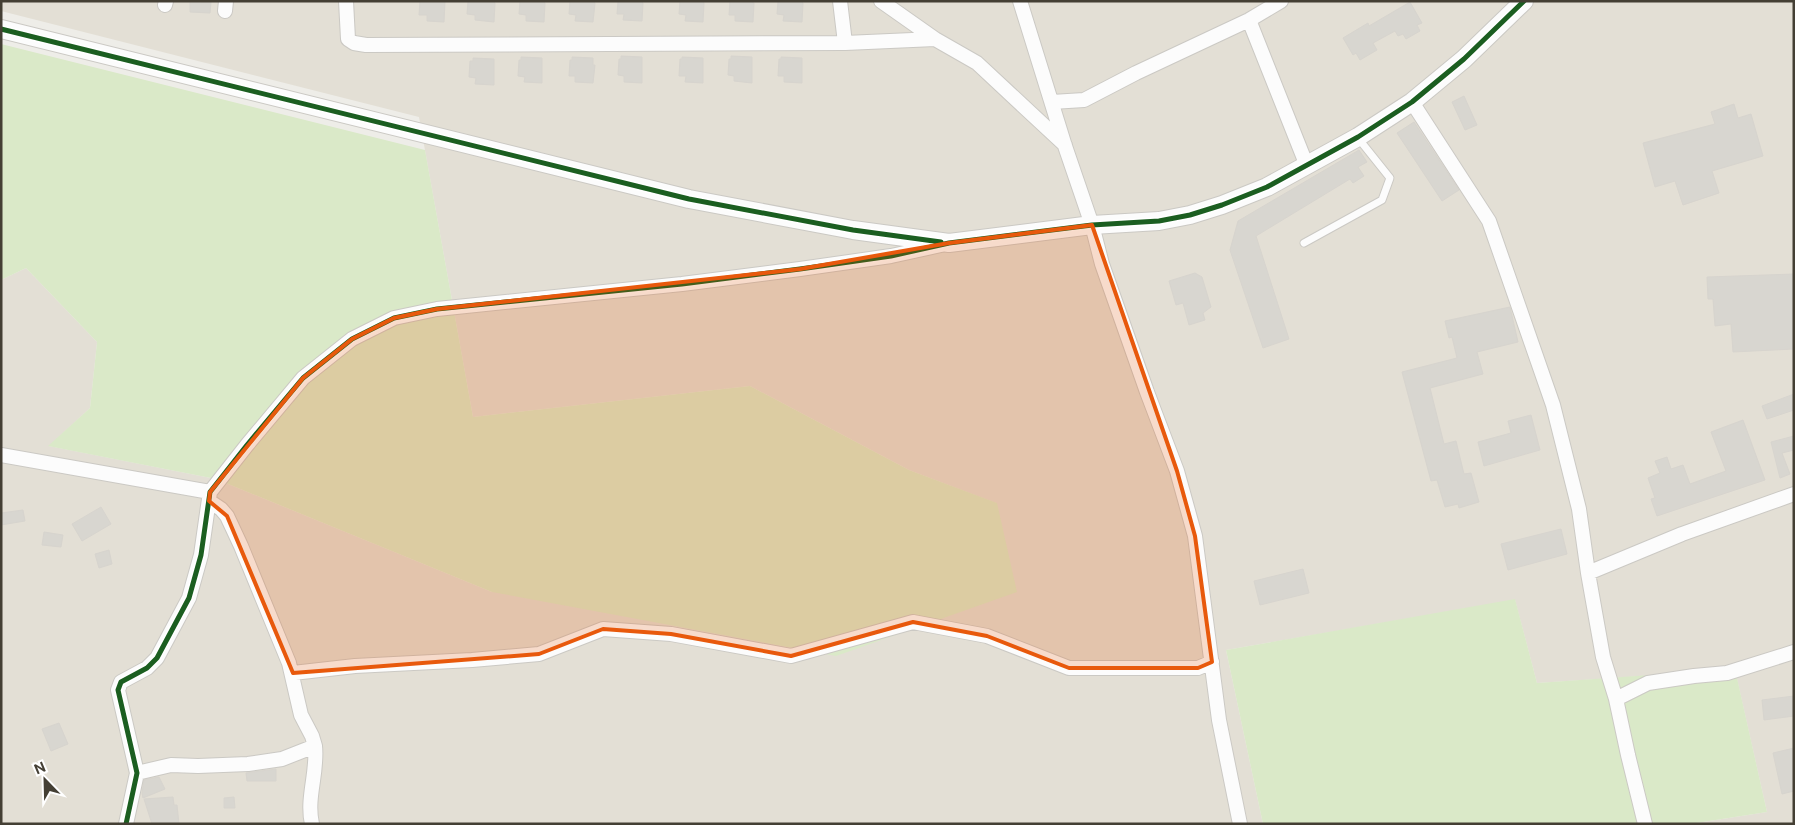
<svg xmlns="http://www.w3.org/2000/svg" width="1795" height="825" font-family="'Public Sans',sans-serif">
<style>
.residential{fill:#e3dfd5}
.green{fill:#dae9c8}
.building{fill:#d8d6d0;stroke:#d7d4ce}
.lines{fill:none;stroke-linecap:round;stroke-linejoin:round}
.service-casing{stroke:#cbc9c4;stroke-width:9}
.minor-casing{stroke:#cbc9c4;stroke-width:16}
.tertiary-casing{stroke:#cbc9c4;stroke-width:20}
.service{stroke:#fcfcfc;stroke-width:7}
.minor{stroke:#fcfcfc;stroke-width:14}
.tertiary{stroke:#fcfcfc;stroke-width:18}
.cycleway-casing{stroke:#fff;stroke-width:8}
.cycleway{stroke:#1b5e20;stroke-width:5}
.marked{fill:#e8590c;fill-opacity:0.2;stroke:#e8590c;stroke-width:4;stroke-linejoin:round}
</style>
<rect width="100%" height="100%" fill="#eeede8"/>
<path class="residential" d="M1,1H1794V824H1690L1767,812L1735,670L1537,683L1515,600L1226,650L1263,824H1V280L26,268L97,342L90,408L49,446L216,479L492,592L996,503L909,470L750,386L473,417L419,117L1,11Z"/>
<path class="green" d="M1,44L425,150L473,417L750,386L909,470L997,503L1017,592L836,656L492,592L216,479L48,446L90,408L97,342L26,268L1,280Z
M1515,599L1537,683L1735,669L1767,812L1690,824H1263L1226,650Z"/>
<path class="building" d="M190,1L211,2L210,13L190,12Z
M420,1H445L444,22L427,21V15H419Z
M468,1H493L495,3L494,22L475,20V15L467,14Z
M520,1H543L545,3L544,22L526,21V15L519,14Z
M570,1H593L595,3L593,22L575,21L576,15L569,14Z
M618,1H641L643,3L642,21L623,20L624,14H617Z
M680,1H703L704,3L703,22L685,21L686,15L679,14Z
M730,1H753V3H754L753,22L735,21V15H729Z
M778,1H801L803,3L802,22L783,21L784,15L777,14Z
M1410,2L1422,23L1417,25L1420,31L1406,39L1403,34L1398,36L1395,31L1373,43L1377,50L1360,60L1356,53L1353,55L1343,38L1368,23L1369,26Z
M621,56L642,57V83L624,82V76L618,75L619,59H621Z
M731,56L752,57V83L734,81V76L728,75L729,59H731Z
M521,57L542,58V83L524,82L525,77L518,76L519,60H521Z
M572,57L593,58V65H595L593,83L575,82V76H569L570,60H572Z
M682,57L703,58V83L685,82L686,76H679L680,59H682Z
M781,57L802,58V83L784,82V76H778L779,59H781Z
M473,58L494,59V85L475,84L476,78L469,77L470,61H473Z
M1464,96L1477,125L1465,130L1452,102Z
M1734,104L1738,118L1751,114L1763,156L1712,171L1719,193L1683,205L1675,181L1655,187L1643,143L1715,124L1711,112Z
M1414,122L1459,190L1442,201L1397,133Z
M1359,150L1367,162L1358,167L1364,176L1353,183L1350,179L1256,236L1289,339L1263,348L1230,250L1238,221Z
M1195,273L1202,277L1211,307L1203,313L1205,320L1189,325L1183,303L1176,305L1169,281Z
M1794,274V349L1733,352L1731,324L1715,326L1713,299H1708L1707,277Z
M1510,307L1518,342L1477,352L1483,374L1430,388L1444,444L1456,441L1464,474L1471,473L1479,502L1459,508L1458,504L1445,507L1437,480L1431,481L1402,372L1457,358L1452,337L1449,338L1445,321Z
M1794,394V410L1767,419L1762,406Z
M1531,415L1540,450L1484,466L1478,442L1511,433L1508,421Z
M1743,420L1765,480L1657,516L1651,499L1655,498L1648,478L1660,473L1655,461L1667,457L1671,469L1683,465L1690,484L1726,471L1711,432Z
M1794,436V450L1782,453L1790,474L1780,478L1771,442Z
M101,507L111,524L82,541L72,524Z
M23,510L25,521L1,525V513Z
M1561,529L1567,554L1508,570L1501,544Z
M44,532L63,535L61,547L42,545Z
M109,550L112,564L99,568L95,554Z
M1303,569L1309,593L1260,605L1254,581Z
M1794,696V716L1764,720L1762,700Z
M59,723L68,744L51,751L42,729Z
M1794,748V791L1782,794L1773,753Z
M276,769V781H247L246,773Z
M159,777L165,789L143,798L142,793L144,780Z
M173,797L174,805H177L179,824H152L144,799Z
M234,797L235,808H224V798Z"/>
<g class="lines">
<defs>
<path id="service" d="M1304,243L1382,200L1390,178L1358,138"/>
<path id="minor" d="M346,1L348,39L354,43L366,45L845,43L935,39
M840,1L845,43
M881,1L935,39L977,63L1065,145
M1020,1L1065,146L1092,225L1102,264L1147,392L1177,471L1195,536L1219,720L1240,824
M165,5L166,1
M225,11L226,1
M1249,20L1307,166
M1052,102L1084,100L1136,73L1249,20L1281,1
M1412,102L1489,221L1553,405L1579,509L1588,573L1603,657L1616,699L1628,755L1645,824
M1,455L210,492
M209,501L221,509L227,516L241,546L289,663L301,715L312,736L315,746
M1588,573L1682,534L1794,494
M293,673L355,666L472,660L539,654L603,629L671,634L791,656L913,622L987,636L1069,668H1198L1212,662
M1616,699L1648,683L1694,676L1727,673L1794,652
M137,773L171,765L198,766L248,764L282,759L315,746C318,772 306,798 312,824
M126,824L137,773L118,690L121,682L147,668L157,658L189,598L201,555L210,492L247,445L303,378L352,339L394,318L437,309L682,284L800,269L891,256L941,245"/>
<path id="tertiary" d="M1,29L689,199L853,230L949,243L1092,225L1159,221L1190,215L1222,205L1267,187L1358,137L1412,102L1464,59L1524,1"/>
</defs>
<use href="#service" class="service-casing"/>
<use href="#minor" class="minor-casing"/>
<use href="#tertiary" class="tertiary-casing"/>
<use href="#service" class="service"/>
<use href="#minor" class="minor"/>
<use href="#tertiary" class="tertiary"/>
<defs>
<path id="cycleway" d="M1,29L689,199L853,230L941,242
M126,824L137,773L118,690L121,682L147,668L157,658L189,598L201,555L210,492L247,445L303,378L352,339L394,318L437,309L682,284L800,269L891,256L949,243L1092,225L1159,221L1190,215L1222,205L1267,187L1358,137L1412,102L1464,59L1524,1"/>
</defs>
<use href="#cycleway" class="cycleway-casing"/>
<use href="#cycleway" class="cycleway"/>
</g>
<path class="marked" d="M1092,225L1177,471L1195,536L1212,662L1198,668H1069L987,636L913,622L791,656L671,634L603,629L539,654L293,673L227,516L209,501L210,492L303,378L352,339L394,318L437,309L800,269L949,243Z"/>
<rect width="1795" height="825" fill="none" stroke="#443f34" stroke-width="5"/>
<g transform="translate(45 780) rotate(337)" stroke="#ffffff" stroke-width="4" paint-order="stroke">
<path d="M0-4L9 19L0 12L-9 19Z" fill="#443f34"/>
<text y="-8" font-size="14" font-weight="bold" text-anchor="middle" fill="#443f34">N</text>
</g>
</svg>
